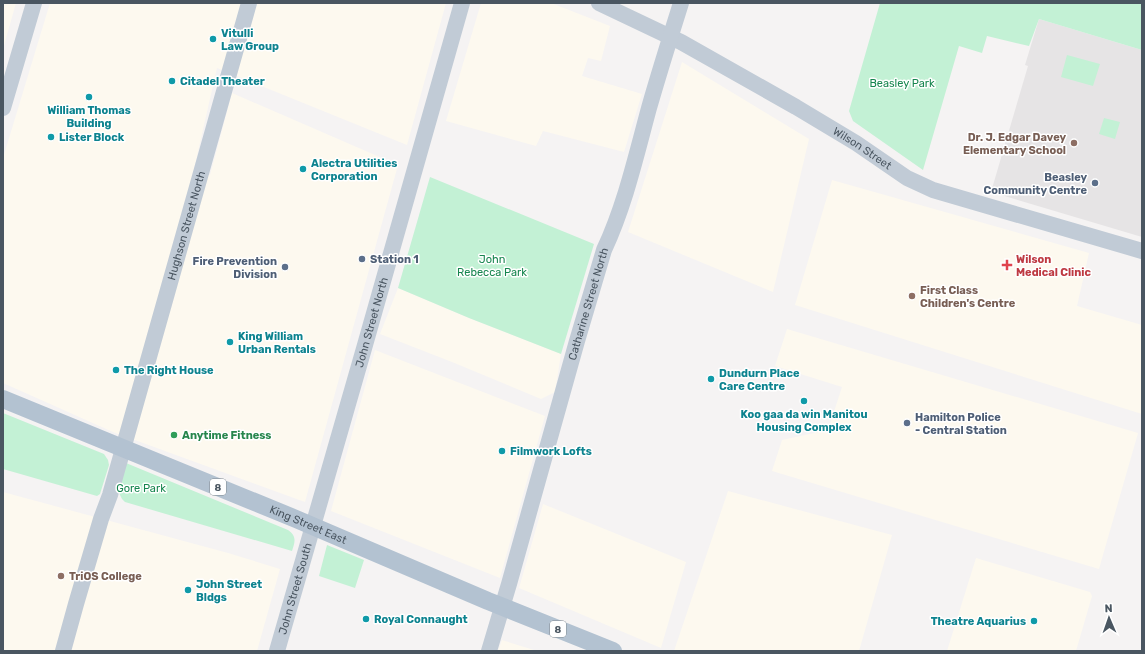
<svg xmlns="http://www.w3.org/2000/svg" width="1145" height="654" font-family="Rubik,sans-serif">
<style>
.commercial{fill:#fdf9ef}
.education{fill:#e6e4e5}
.green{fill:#c3f1d5}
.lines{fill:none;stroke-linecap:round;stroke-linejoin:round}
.secondary{stroke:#c1cbd6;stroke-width:16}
.primary{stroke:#b3c2d1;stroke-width:18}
.culture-dot{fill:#0f9aa8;stroke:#fff;stroke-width:1.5}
.education-dot{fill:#8d6e63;stroke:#fff;stroke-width:1.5}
.service-dot{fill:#5c6f8a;stroke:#fff;stroke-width:1.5}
.health-dot{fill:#e0444e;stroke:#fff;stroke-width:1.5}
.leisure-dot{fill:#2e9e5b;stroke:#fff;stroke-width:1.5}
.labels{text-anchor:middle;stroke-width:3;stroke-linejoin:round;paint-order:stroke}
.shield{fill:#fff;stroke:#808990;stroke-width:1}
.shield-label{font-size:10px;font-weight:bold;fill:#4a5661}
.culture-label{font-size:11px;font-weight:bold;fill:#0d838f;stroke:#fff;text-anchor:start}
.park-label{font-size:11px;fill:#17864f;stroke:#fff}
.education-label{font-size:11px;font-weight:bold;fill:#785e54;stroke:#fff;text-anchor:start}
.street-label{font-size:11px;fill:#4a5661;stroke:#fff}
.service-label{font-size:11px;font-weight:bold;fill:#4e5e75;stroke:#fff;text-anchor:end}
.health-label{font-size:11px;font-weight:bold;fill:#be3a42;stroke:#fff;text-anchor:start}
.leisure-label{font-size:11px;font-weight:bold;fill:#27864d;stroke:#fff;text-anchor:start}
</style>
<rect width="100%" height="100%" fill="#f5f3f3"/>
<path class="commercial" d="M3,3H16L3,49Z
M50,3H446L407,145L217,68L194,169L210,175L232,93L398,165L305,502L113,432L3,383V158Z
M481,3H551L610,26L601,61L588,58L582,76L642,94L624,152L543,131L536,146L446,121Z
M682,62L809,139L773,292L628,232Z
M832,180L1089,253L1077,306L1142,325V414L795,305Z
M398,288L469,318L561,354L555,392L541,399L452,362L380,334Z
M787,329L1138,433L1099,569L772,471L782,440L828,430L842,387L775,366Z
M375,350L545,416L500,578L331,511Z
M728,491L892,535L859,651H674Z
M3,492L228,553L280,569L257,651H3Z
M543,504L686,562L661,648L519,588Z
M976,558L1090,592L1092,596L1076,651H947Z
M502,640L537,651H498Z"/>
<path class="education" d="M1039,19L1142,50V237L991,192L1028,66L1025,65Z"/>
<path class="green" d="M880,3H1142V50L1039,19L1029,46L987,36L982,53L959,46L923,170L853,121L849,111Z
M1067,55L1100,64L1093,86L1061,77Z
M1104,118L1120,122L1115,139L1099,134Z
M430,177L594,244L561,354L469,318L398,288Z
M3,413L104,454L108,460L109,465L100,494L97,496L3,469Z
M126,463L288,530C297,536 295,542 292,551L125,502L122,499L118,491Z
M327,545L364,560L355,588L319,576Z"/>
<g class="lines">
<g class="secondary">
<path id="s1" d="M599,3L681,42L796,107L856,143L907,178L933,190L1142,251"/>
<path d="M3,108L34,3"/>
<path id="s2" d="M63,651L76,604L101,519L110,495L249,3"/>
<path id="s3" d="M277,651L365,345L462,3"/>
<path id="s4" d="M489,651L509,584L577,341L604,250C625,205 636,156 649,108C659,73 670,38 681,3"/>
</g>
<path class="primary" id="s5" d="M3,399L296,519L488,601L613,651"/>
</g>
<g class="culture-dot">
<circle cx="213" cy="39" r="4"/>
<circle cx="172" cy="81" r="4"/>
<circle cx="89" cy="97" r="4"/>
<circle cx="51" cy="137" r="4"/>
<circle cx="303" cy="169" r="4"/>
<circle cx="230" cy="342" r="4"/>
<circle cx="116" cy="370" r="4"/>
<circle cx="711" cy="379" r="4"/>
<circle cx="804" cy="401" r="4"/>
<circle cx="502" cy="451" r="4"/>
<circle cx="188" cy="590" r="4"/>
<circle cx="366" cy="619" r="4"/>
<circle cx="1034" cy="621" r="4"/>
</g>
<g class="education-dot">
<circle cx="1074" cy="143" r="4"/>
<circle cx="912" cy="296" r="4"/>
<circle cx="61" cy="576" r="4"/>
</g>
<g class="service-dot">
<circle cx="1095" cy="183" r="4"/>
<circle cx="362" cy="259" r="4"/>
<circle cx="285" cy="267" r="4"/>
<circle cx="907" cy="423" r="4"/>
</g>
<path class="health-dot" d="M1005 259h4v4h4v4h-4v4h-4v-4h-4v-4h4z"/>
<circle class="leisure-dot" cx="174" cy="435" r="4"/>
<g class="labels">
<g class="shield">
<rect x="210" y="479" width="16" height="16" rx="3"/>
<rect x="550" y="621" width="16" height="16" rx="3"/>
</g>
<g class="shield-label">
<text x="218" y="491">8</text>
<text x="558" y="633">8</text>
</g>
<g class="culture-label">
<text x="221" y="37">Vitulli<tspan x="221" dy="13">Law Group</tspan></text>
<text x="180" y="85">Citadel Theater</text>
<text x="89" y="114" text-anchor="middle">William Thomas<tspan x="89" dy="13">Building</tspan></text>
<text x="59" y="141">Lister Block</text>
<text x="311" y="167">Alectra Utilities<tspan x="311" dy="13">Corporation</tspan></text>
<text x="238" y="340">King William<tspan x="238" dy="13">Urban Rentals</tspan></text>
<text x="124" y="374">The Right House</text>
<text x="719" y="377">Dundurn Place<tspan x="719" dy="13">Care Centre</tspan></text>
<text x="804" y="418" text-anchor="middle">Koo gaa da win Manitou<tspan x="804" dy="13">Housing Complex</tspan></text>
<text x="510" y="455">Filmwork Lofts</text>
<text x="196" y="588">John Street<tspan x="196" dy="13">Bldgs</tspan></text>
<text x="374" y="623">Royal Connaught</text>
<text x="1026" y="625" text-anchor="end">Theatre Aquarius</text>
</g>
<g class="park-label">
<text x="902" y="87">Beasley Park</text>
<text x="492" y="263">John<tspan x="492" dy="13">Rebecca Park</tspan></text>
<text x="141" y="492">Gore Park</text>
</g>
<g class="education-label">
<text x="1066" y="141" text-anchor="end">Dr. J. Edgar Davey<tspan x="1066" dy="13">Elementary School</tspan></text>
<text x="920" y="294">First Class<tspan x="920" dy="13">Children's Centre</tspan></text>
<text x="69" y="580">TriOS College</text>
</g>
<g class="street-label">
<text dy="4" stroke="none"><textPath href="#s1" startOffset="301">Wilson Street</textPath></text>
<text dy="4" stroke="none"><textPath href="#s2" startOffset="443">Hughson Street North</textPath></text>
<text dy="4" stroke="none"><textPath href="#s4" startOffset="361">Catharine Street North</textPath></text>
<text dy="4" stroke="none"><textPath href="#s3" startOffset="342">John Street North</textPath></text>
<text dy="4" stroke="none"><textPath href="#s5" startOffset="330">King Street East</textPath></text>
<text dy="4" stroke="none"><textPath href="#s3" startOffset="65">John Street South</textPath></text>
</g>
<g class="service-label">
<text x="1087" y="181">Beasley<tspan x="1087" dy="13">Community Centre</tspan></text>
<text x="370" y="263" text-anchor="start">Station 1</text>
<text x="277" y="265">Fire Prevention<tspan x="277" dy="13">Division</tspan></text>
<text x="915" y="421" text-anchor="start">Hamilton Police<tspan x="915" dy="13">- Central Station</tspan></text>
</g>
<g class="health-label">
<text x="1016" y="263">Wilson<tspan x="1016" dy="13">Medical Clinic</tspan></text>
</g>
<g class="leisure-label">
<text x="182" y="439">Anytime Fitness</text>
</g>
</g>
<rect width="1145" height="654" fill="none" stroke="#4a5661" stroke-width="8"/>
<g transform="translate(1109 618) rotate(358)" stroke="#ffffff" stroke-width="3" paint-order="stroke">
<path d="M0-3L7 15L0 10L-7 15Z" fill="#4a5661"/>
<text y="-6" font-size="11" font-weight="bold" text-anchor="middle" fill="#4a5661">N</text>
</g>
</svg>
